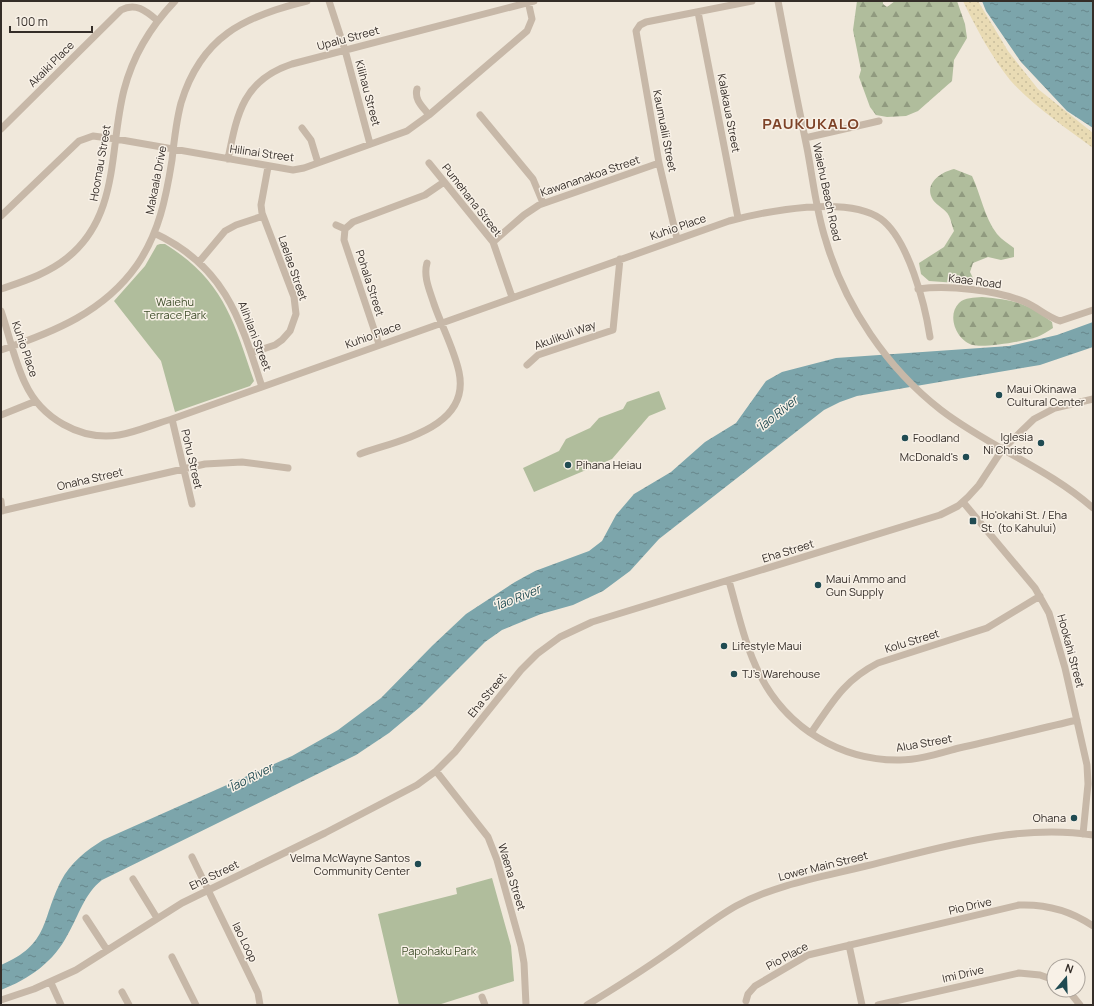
<svg xmlns="http://www.w3.org/2000/svg" width="1094" height="1006" font-family="Manrope,sans-serif">
<style>
.green{fill:#b0bd9c}
.forest{fill:url(#forest-firs)}
.sand{fill:url(#sand-dots)}
.water{fill:url(#water-ripples)}
.lines{fill:none;stroke-linecap:round;stroke-linejoin:round}
.minor{stroke:#c7b8a8;stroke-width:7}
.poi-dot{fill:#204b52;stroke:#f8f1e7;stroke-width:1.5}
.labels{text-anchor:middle;stroke-width:3;stroke-linejoin:round;paint-order:stroke}
.street-label{font-size:11px;fill:#342d28;stroke:#f8f1e7}
.park-label{font-size:11px;fill:#41502d;stroke:#f8f1e7}
.poi-label{font-size:11px;fill:#342d28;stroke:#f8f1e7;text-anchor:start}
.water-label{font-size:12px;font-style:italic;fill:#204b52;stroke:#f8f1e7}
.district-label{font-size:15px;font-weight:bold;letter-spacing:1px;fill:#7d4227;stroke:#f8f1e7}
</style>
<defs>
<pattern id="forest-firs" width="22" height="20" patternUnits="userSpaceOnUse"><rect width="22" height="20" fill="#b0bd9c"/><path d="M5 1l3.5 6h-7zM16 11l3.5 6h-7z" fill="#909a7f"/></pattern>
<pattern id="sand-dots" width="8" height="8" patternUnits="userSpaceOnUse"><rect width="8" height="8" fill="#e9dbb4"/><path d="M2 2h.1M6 6h.1" fill="none" stroke="#c8bc9b" stroke-width="1.8" stroke-linecap="round"/></pattern>
<pattern id="water-ripples" width="26" height="14" patternUnits="userSpaceOnUse"><rect width="26" height="14" fill="#7ca5ab"/><path d="M2 4q2-2 4 0t4 0M15 11q2-2 4 0t4 0" fill="none" stroke="#66878b"/></pattern>
</defs>
<rect width="100%" height="100%" fill="#f0e8db"/>
<path class="green" d="M160,244H165C223,280 233,319 254,381L250,386L175,412L161,361L114,301L145,266L157,245Z
M659,391L666,409L649,416L612,459L534,492L523,468L559,451L566,439L590,428L599,418L623,409L627,402Z
M492,878L511,946L514,981L438,1005H399L378,914L457,894L456,888Z"/>
<path class="forest" d="M857,1H883V4L887,7L895,1H957L965,24L967,38L954,60L952,81L918,111L906,116L887,117L876,115L870,107L859,77L861,70L853,30Z
M954,169L972,176C981,195 984,217 997,234C1002,240 1009,244 1014,248V257L1001,260L988,257L973,263L970,272L974,280L971,284L929,281L921,274L919,263L944,247L954,231C952,226 951,220 949,216C946,209 937,206 933,200C923,184 941,172 954,169Z
M982,297C1013,300 1026,302 1052,322L1053,328C1048,331 1042,335 1037,337C1025,341 985,348 973,345C957,341 946,316 959,303C965,297 974,298 982,297Z"/>
<path class="sand" d="M963,1H978L1008,51L1038,89L1093,133V148C1066,128 1032,105 1010,80C991,56 976,28 963,1Z"/>
<path class="water" d="M982,1H1093V128L1067,111L1021,62L986,11Z
M1093,322V347L1040,365L857,396L840,402L824,410L659,539L630,571L603,591L573,605L541,614L502,630L485,642L420,707L389,733L356,755L102,880C84,894 79,915 68,934C54,962 29,979 1,990V965C50,944 41,920 61,881C70,863 87,850 103,840L292,756L338,730L381,698L432,646L466,614L515,582L535,571L589,551L602,541L616,515L634,494L671,472L705,442L736,423L766,381L782,372L836,358L1009,346L1057,335Z"/>
<g class="lines">
<path class="minor" d="M329,1L345,50L370,144
M778,1C787,50 797,99 807,148C813,179 816,211 826,241C845,306 887,368 941,410C989,447 1048,468 1093,508
M698,12L738,218
M417,89C414,100 423,107 429,115
M480,115L533,179L543,203
M302,128L311,140L318,163
M1,129L121,10C136,2 146,11 158,21
M805,138L879,121
M228,159C237,114 243,80 292,64L534,1
M429,163L493,242L512,297
M1,216L79,141L93,136L116,139L293,170L304,168L407,131L429,115L527,31L532,19L528,1
M336,225L345,229
M154,233C225,266 240,318 262,387
M677,239L659,163L636,31L640,25L646,22L752,1
M493,242L524,215L539,205L659,163
M199,262L225,231L236,225L263,216
M1,289C24,281 47,274 67,258C120,216 109,148 124,90C133,55 151,26 175,1
M918,289C949,285 996,290 1025,302C1037,307 1047,317 1060,321L1093,310
M1,311C9,334 14,360 25,383C41,418 80,441 119,435C137,432 154,424 172,419L729,221C767,211 848,195 881,219C908,239 925,304 930,337
M379,344L344,240L345,229L353,222L425,195L444,182
M1,350C54,332 104,312 137,265C159,233 166,198 172,160C174,141 176,122 181,103C201,37 244,16 307,1
M251,353L275,345L282,340L290,331L296,314L294,297L262,213L261,205L268,167
M527,365L538,355L613,330L620,259
M1,415L36,401
M172,419L192,504
M360,454C398,440 471,428 459,372C454,349 442,327 434,304C430,291 423,277 427,263
M1,501L2,511
M963,502L1035,588L1049,613L1065,668L1087,765L1088,784L1083,834
M1,511L205,464L242,462L288,468
M729,581C738,612 745,646 760,675C787,728 841,761 900,760C920,760 940,753 959,748C999,739 1038,729 1077,720
M811,733C832,703 843,681 878,663L987,628L1040,596
M436,771L488,837L497,860L521,946L524,963L526,1005
M192,857L258,993L260,1005
M133,879L157,918
M86,918L107,950
M849,945L862,1005
M172,957L196,1005
M51,983L61,1005
M1068,990L1080,1005
M122,992L129,1005
M482,997L485,1005
M1,1000L34,989L76,970L182,903L325,833L417,785L436,771L455,752L521,670L537,654L560,637L592,622L940,515L958,506L968,497L979,485L1002,450L1034,419L1055,408L1093,399
M746,1001L748,994L755,986L808,955L1019,905C1046,904 1070,910 1093,926
M587,1005C615,988 642,971 669,952C691,937 713,919 736,906C777,884 822,877 866,866C940,848 1017,823 1093,835
M878,1005L1019,973L1040,975L1054,980"/>
</g>
<g class="poi-dot">
<circle cx="999" cy="395" r="4"/>
<circle cx="905" cy="438" r="4"/>
<circle cx="1041" cy="443" r="4"/>
<circle cx="966" cy="457" r="4"/>
<circle cx="568" cy="465" r="4"/>
<rect x="969" y="517" width="8" height="8" rx="2"/>
<circle cx="818" cy="585" r="4"/>
<circle cx="724" cy="646" r="4"/>
<circle cx="734" cy="674" r="4"/>
<circle cx="1074" cy="818" r="4"/>
<circle cx="418" cy="864" r="4"/>
</g>
<g class="labels">
<g class="street-label">
<text transform="translate(348 38) rotate(-15)" y="4">Upalu Street</text>
<text transform="translate(51 64) rotate(-45)" y="4">Akaiki Place</text>
<text transform="translate(368 93) rotate(75)" y="4">Kilihau Street</text>
<text transform="translate(729 113) rotate(79)" y="4">Kalakaua Street</text>
<text transform="translate(665 131) rotate(79)" y="4">Kaumualii Street</text>
<text transform="translate(262 153) rotate(8)" y="4">Hilinai Street</text>
<text transform="translate(100 163) rotate(-80)" y="4">Hoomau Street</text>
<text transform="translate(590 176) rotate(-19)" y="4">Kawananakoa Street</text>
<text transform="translate(156 180) rotate(-79)" y="4">Makaala Drive</text>
<text transform="translate(827 192) rotate(78)" y="4">Waiehu Beach Road</text>
<text transform="translate(472 200) rotate(52)" y="4">Pumehana Street</text>
<text transform="translate(678 227) rotate(-19)" y="4">Kuhio Place</text>
<text transform="translate(293 268) rotate(71)" y="4">Laelae Street</text>
<text transform="translate(975 281) rotate(7)" y="4">Kaae Road</text>
<text transform="translate(370 283) rotate(72)" y="4">Pohala Street</text>
<text transform="translate(373 335) rotate(-20)" y="4">Kuhio Place</text>
<text transform="translate(565 335) rotate(-20)" y="4">Akulikuli Way</text>
<text transform="translate(255 336) rotate(69)" y="4">Alihilani Street</text>
<text transform="translate(25 349) rotate(71)" y="4">Kuhio Place</text>
<text transform="translate(192 459) rotate(77)" y="4">Pohu Street</text>
<text transform="translate(90 479) rotate(-13)" y="4">Onaha Street</text>
<text transform="translate(788 551) rotate(-17)" y="4">Eha Street</text>
<text transform="translate(912 641) rotate(-17)" y="4">Kolu Street</text>
<text transform="translate(1071 651) rotate(75)" y="4">Hookahi Street</text>
<text transform="translate(487 695) rotate(-51)" y="4">Eha Street</text>
<text transform="translate(924 743) rotate(-10)" y="4">Alua Street</text>
<text transform="translate(823 866) rotate(-14)" y="4">Lower Main Street</text>
<text transform="translate(214 875) rotate(-26)" y="4">Eha Street</text>
<text transform="translate(512 877) rotate(73)" y="4">Waena Street</text>
<text transform="translate(970 906) rotate(-13)" y="4">Pio Drive</text>
<text transform="translate(245 942) rotate(64)" y="4">Iao Loop</text>
<text transform="translate(787 956) rotate(-28)" y="4">Pio Place</text>
<text transform="translate(963 974) rotate(-13)" y="4">Imi Drive</text>
</g>
<g class="park-label">
<text x="175" y="306">Waiehu<tspan x="175" dy="13">Terrace Park</tspan></text>
<text x="439" y="955">Papohaku Park</text>
</g>
<g class="poi-label">
<text x="1007" y="393">Maui Okinawa<tspan x="1007" dy="13">Cultural Center</tspan></text>
<text x="1033" y="441" text-anchor="end">Iglesia<tspan x="1033" dy="13">Ni Christo</tspan></text>
<text x="913" y="442">Foodland</text>
<text x="958" y="461" text-anchor="end">McDonald's</text>
<text x="576" y="469">Pihana Heiau</text>
<text x="981" y="519">Ho'okahi St. / Eha<tspan x="981" dy="13">St. (to Kahului)</tspan></text>
<text x="826" y="583">Maui Ammo and<tspan x="826" dy="13">Gun Supply</tspan></text>
<text x="732" y="650">Lifestyle Maui</text>
<text x="742" y="678">TJ’s Warehouse</text>
<text x="1066" y="822" text-anchor="end">Ohana</text>
<text x="410" y="862" text-anchor="end">Velma McWayne Santos<tspan x="410" dy="13">Community Center</tspan></text>
</g>
<g class="water-label">
<text transform="translate(777 414) rotate(-39)" y="4">ʻĪao River</text>
<text transform="translate(517 598) rotate(-22)" y="4">ʻĪao River</text>
<text transform="translate(250 778) rotate(-27)" y="4">ʻĪao River</text>
</g>
<g class="district-label">
<text x="811" y="129">PAUKUKALO</text>
</g>
</g>
<rect width="1094" height="1006" fill="none" stroke="#342d28" stroke-width="4"/>
<g transform="translate(1066 978) rotate(19)"><circle r="19" fill="#f8f1e7" stroke="#aaa39b"/>
<path d="M0-3L7 15L0 10L-7 15Z" fill="#204b52"/>
<text y="-6" font-size="11" font-weight="bold" text-anchor="middle" fill="#342d28">N</text>
</g>
<path d="M10 26v6h82v-6" fill="none" stroke="#342d28" stroke-width="2"/>
<text x="16" y="26" font-size="12" fill="#342d28" stroke="#f8f1e7" stroke-width="3" paint-order="stroke">100 m</text>
</svg>
